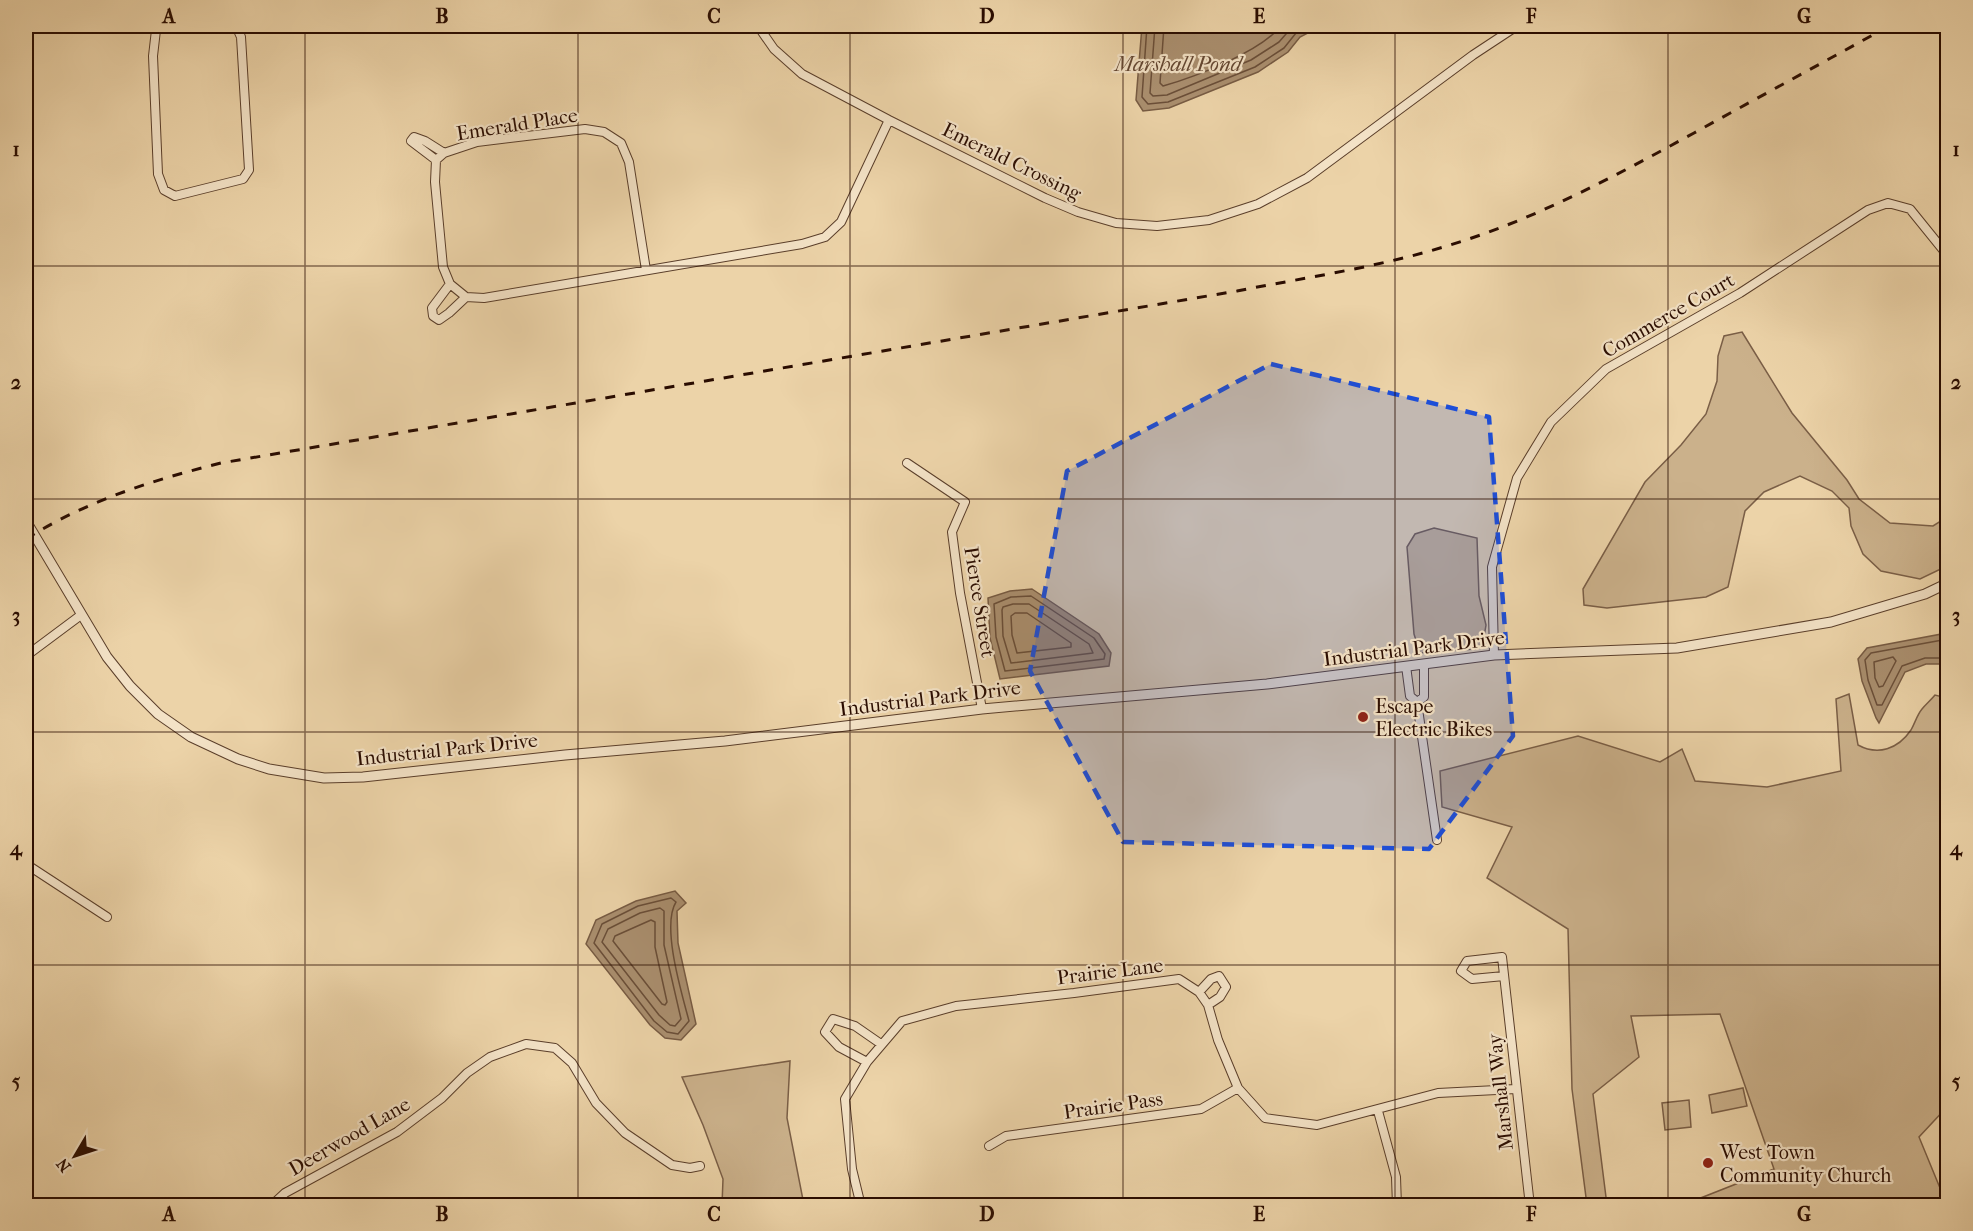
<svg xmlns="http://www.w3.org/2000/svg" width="1973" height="1231" font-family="'IM FELL French Canon',serif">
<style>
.green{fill:#cbb18b;stroke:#7a5e46;stroke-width:1.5}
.water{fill:#aa8f6f;stroke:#775b43;stroke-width:1.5}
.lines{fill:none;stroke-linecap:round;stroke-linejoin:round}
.shore{stroke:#6a4e38;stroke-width:1.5}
.minor-casing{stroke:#5a3e2a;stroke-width:10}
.tertiary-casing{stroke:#5a3e2a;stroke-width:11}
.minor{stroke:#f3e2c6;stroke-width:8}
.tertiary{stroke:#f3e2c6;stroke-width:9}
.rail{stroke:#2a0c00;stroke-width:3;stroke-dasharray:10 10;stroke-linecap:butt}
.marked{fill:#1d4ed8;fill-opacity:0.2;stroke:#1d4ed8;stroke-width:4.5;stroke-dasharray:12 8;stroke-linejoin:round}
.grid{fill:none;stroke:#2a0c00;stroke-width:1.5;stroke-opacity:0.55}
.poi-dot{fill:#8f2418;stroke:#f3e2c6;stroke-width:2}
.labels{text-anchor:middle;stroke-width:4.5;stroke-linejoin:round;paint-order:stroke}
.street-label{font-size:20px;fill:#2a0c00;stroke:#f3e2c6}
.poi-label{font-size:20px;fill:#2a0c00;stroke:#f3e2c6;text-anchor:start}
.water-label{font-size:21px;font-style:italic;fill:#644732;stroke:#f3e2c6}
.neatline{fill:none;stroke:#2a0c00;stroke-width:2}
.grid-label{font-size:20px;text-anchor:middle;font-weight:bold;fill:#2a0c00}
</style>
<rect width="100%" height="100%" fill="#ecd3a8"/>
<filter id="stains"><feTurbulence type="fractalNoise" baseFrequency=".00333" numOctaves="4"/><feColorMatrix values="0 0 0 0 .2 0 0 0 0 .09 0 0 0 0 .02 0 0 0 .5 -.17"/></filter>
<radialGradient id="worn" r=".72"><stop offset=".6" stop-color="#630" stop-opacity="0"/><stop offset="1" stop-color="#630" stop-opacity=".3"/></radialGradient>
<path class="green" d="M1742,332L1792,413L1847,480L1859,499L1890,523L1933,526L1947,517V566L1920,579L1881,571L1863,554L1851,526L1849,508L1832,491L1800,476L1764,492L1745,511L1728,587L1706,597L1607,608L1584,605L1583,589L1645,482L1681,445L1706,414L1717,381L1718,356L1724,336Z
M1434,528L1477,538L1479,596L1486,625L1483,643L1475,649L1420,653L1414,634L1407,547L1415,534Z
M1849,694L1858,745C1878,756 1898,749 1911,730C1915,723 1917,715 1922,709C1926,704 1931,700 1935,695L1947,698V1107L1919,1137L1947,1205H1689L1688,1203L1774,1169L1720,1014L1631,1016L1639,1057L1593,1094L1607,1205H1587L1572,1089L1568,929L1487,878L1512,827L1442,807L1440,771L1578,736L1660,762L1682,749L1695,781L1767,787L1841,771L1836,699Z
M790,1061L787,1118L804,1205H722L723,1179L703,1125L682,1077Z
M1743,1088L1747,1106L1712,1113L1709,1095Z
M1689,1100L1691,1127L1665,1130L1662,1103Z"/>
<path class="water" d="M1142,26H1321L1300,37L1288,52L1258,72L1169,108L1143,111L1136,100Z
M1032,589L1099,634L1111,653L1109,666L1000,679L990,638L988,598L1010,591Z
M1947,633V664H1926L1905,672L1879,723L1876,718L1862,681L1858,659L1867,648Z
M675,891L686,903L677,911L678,943L696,1024L681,1040L665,1038L650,1025L586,944L596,920L636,901Z"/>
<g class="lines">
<path class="shore" d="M1147,26L1142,97L1148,104L1168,102L1255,67L1284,48L1296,33L1309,26
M1155,26L1150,93L1153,96L1167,95L1251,60L1279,42L1293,26
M1164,26L1160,83L1163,86C1195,77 1260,52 1281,26
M1031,596L1094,638L1105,654L1104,659L1005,671L996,637L994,604L1011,597Z
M1013,604H1029L1089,644L1093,653L1011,663L1003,636L1002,610L1003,607Z
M1027,613L1071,643V647L1017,653L1012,635L1011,616L1015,613Z
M1948,639L1871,653L1865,660L1868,680L1877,705H1882L1902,666L1925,658H1948
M1893,657L1896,661L1883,686L1879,687L1875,678L1874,662Z
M671,898L676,902C661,926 682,994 689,1021L678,1034L667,1032L654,1021L594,943L602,924L638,906Z
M660,908L664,911V945L681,1019L675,1026L670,1025L659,1015L602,942L608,929L640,913Z
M651,920L655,922V947L667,1002L665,1005L662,1004L613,941L615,936Z"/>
<defs>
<path id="minor" d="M164,26L156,30L153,56L158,174L164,190L175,196L243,179L249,170L241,37L236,26
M758,26L774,49L802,74L889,120L1045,198L1078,212L1116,223L1157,226L1209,220L1258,204L1307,178L1473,55L1517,26
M436,160L411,141L414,137L425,141L444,153
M646,270L629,162L621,143L604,132L585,129L477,142L444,153L436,160L435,182L443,267L450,284L466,297L484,298L802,244L825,237L841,222L889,120
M450,284L432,308L433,316L439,320L449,313L466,297
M907,463L965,502L952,532L960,593L982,709
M1494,655L1492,567L1517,478L1551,422L1606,369L1740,293L1868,210L1888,203L1910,209L1948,256
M26,656L81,615
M1406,666L1410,696L1417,702L1437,840
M1417,702L1424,697V664
M26,864L107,917
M1504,976L1472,979L1461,971L1467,961L1502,957L1530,1206
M1199,992L1211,979L1219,976L1226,987L1220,997L1208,1005
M867,1062L839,1047L825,1032L833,1019L855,1026L881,1044
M1378,1111L1396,1177L1397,1206
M989,1146L1006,1136L1201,1109L1238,1088
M271,1206L285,1193L397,1132L442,1098L467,1073L490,1057L526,1044L555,1048L572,1063L596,1103L625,1133L672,1165L690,1168L700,1166
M861,1206L852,1169L845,1099L867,1062L902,1021L956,1006L1074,993L1179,979L1199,992L1208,1005L1218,1040L1238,1088L1265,1118L1317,1125L1438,1093L1516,1089"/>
<path id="tertiary" d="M26,521L107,657L130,686L158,714L191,737L238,759L269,769L324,778L363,777L565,755L725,741L982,709L1267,684L1494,655L1677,648L1831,622L1925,594L1948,583"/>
</defs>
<use href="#minor" class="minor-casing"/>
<use href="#tertiary" class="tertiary-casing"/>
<use href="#minor" class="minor"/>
<use href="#tertiary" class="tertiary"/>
<path class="rail" d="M26,539C86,501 153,480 221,463L1237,291C1308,277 1380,267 1450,245C1536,219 1615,176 1694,133C1759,97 1824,62 1889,26"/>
</g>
<path class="marked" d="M1271,364L1489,417L1513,736L1429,849L1123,842L1030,671L1067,471Z"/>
<path class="grid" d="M305,26V1206M578,26V1206M850,26V1206M1123,26V1206M1395,26V1206M1668,26V1206M26,266H1948M26,499H1948M26,732H1948M26,965H1948"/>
<g class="poi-dot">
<circle cx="1363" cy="717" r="6"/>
<circle cx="1708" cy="1163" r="6"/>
</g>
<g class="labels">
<g class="street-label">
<text transform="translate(517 124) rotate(-9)" y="7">Emerald Place</text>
<text transform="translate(1012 161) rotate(26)" y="7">Emerald Crossing</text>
<text transform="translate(1668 315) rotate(-30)" y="7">Commerce Court</text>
<text transform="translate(980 602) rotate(81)" y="7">Pierce Street</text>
<text transform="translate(1414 648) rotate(-7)" y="7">Industrial Park Drive</text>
<text transform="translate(930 698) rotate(-7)" y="7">Industrial Park Drive</text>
<text transform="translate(447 749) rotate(-6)" y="7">Industrial Park Drive</text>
<text transform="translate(1110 971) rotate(-7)" y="7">Prairie Lane</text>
<text transform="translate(1500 1092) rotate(-96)" y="7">Marshall Way</text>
<text transform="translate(1113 1105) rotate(-8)" y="7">Prairie Pass</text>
<text transform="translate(349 1136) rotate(-30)" y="7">Deerwood Lane</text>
</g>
<g class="poi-label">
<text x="1375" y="713">Escape<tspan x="1375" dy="23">Electric Bikes</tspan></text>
<text x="1720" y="1159">West Town<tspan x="1720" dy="23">Community Church</tspan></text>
</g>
<g class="water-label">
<text x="1178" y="71">Marshall Pond</text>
</g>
</g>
<rect width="1973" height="1231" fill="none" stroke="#ecd3a8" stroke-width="66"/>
<g transform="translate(75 1156) rotate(231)" stroke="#f3e2c6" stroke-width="4.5" paint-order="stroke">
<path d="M0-4.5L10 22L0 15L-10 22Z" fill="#2a0c00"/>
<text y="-9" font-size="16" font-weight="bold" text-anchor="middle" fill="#2a0c00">N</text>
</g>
<rect x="33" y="33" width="1907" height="1165" class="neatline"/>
<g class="grid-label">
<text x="169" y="23">A</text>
<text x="442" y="23">B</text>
<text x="714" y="23">C</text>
<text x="987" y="23">D</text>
<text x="1259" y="23">E</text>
<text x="1531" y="23">F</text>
<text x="1804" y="23">G</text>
<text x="16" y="156">1</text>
<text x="1956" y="156">1</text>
<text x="16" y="389">2</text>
<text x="1956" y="389">2</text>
<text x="16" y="622">3</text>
<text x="1956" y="622">3</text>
<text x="16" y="855">4</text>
<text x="1956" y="855">4</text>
<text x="16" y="1088">5</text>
<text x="1956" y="1088">5</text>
<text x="169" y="1221">A</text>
<text x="442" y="1221">B</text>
<text x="714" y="1221">C</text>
<text x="987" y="1221">D</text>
<text x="1259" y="1221">E</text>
<text x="1531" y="1221">F</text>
<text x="1804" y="1221">G</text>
</g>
<rect width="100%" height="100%" filter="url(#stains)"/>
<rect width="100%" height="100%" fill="url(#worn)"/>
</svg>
